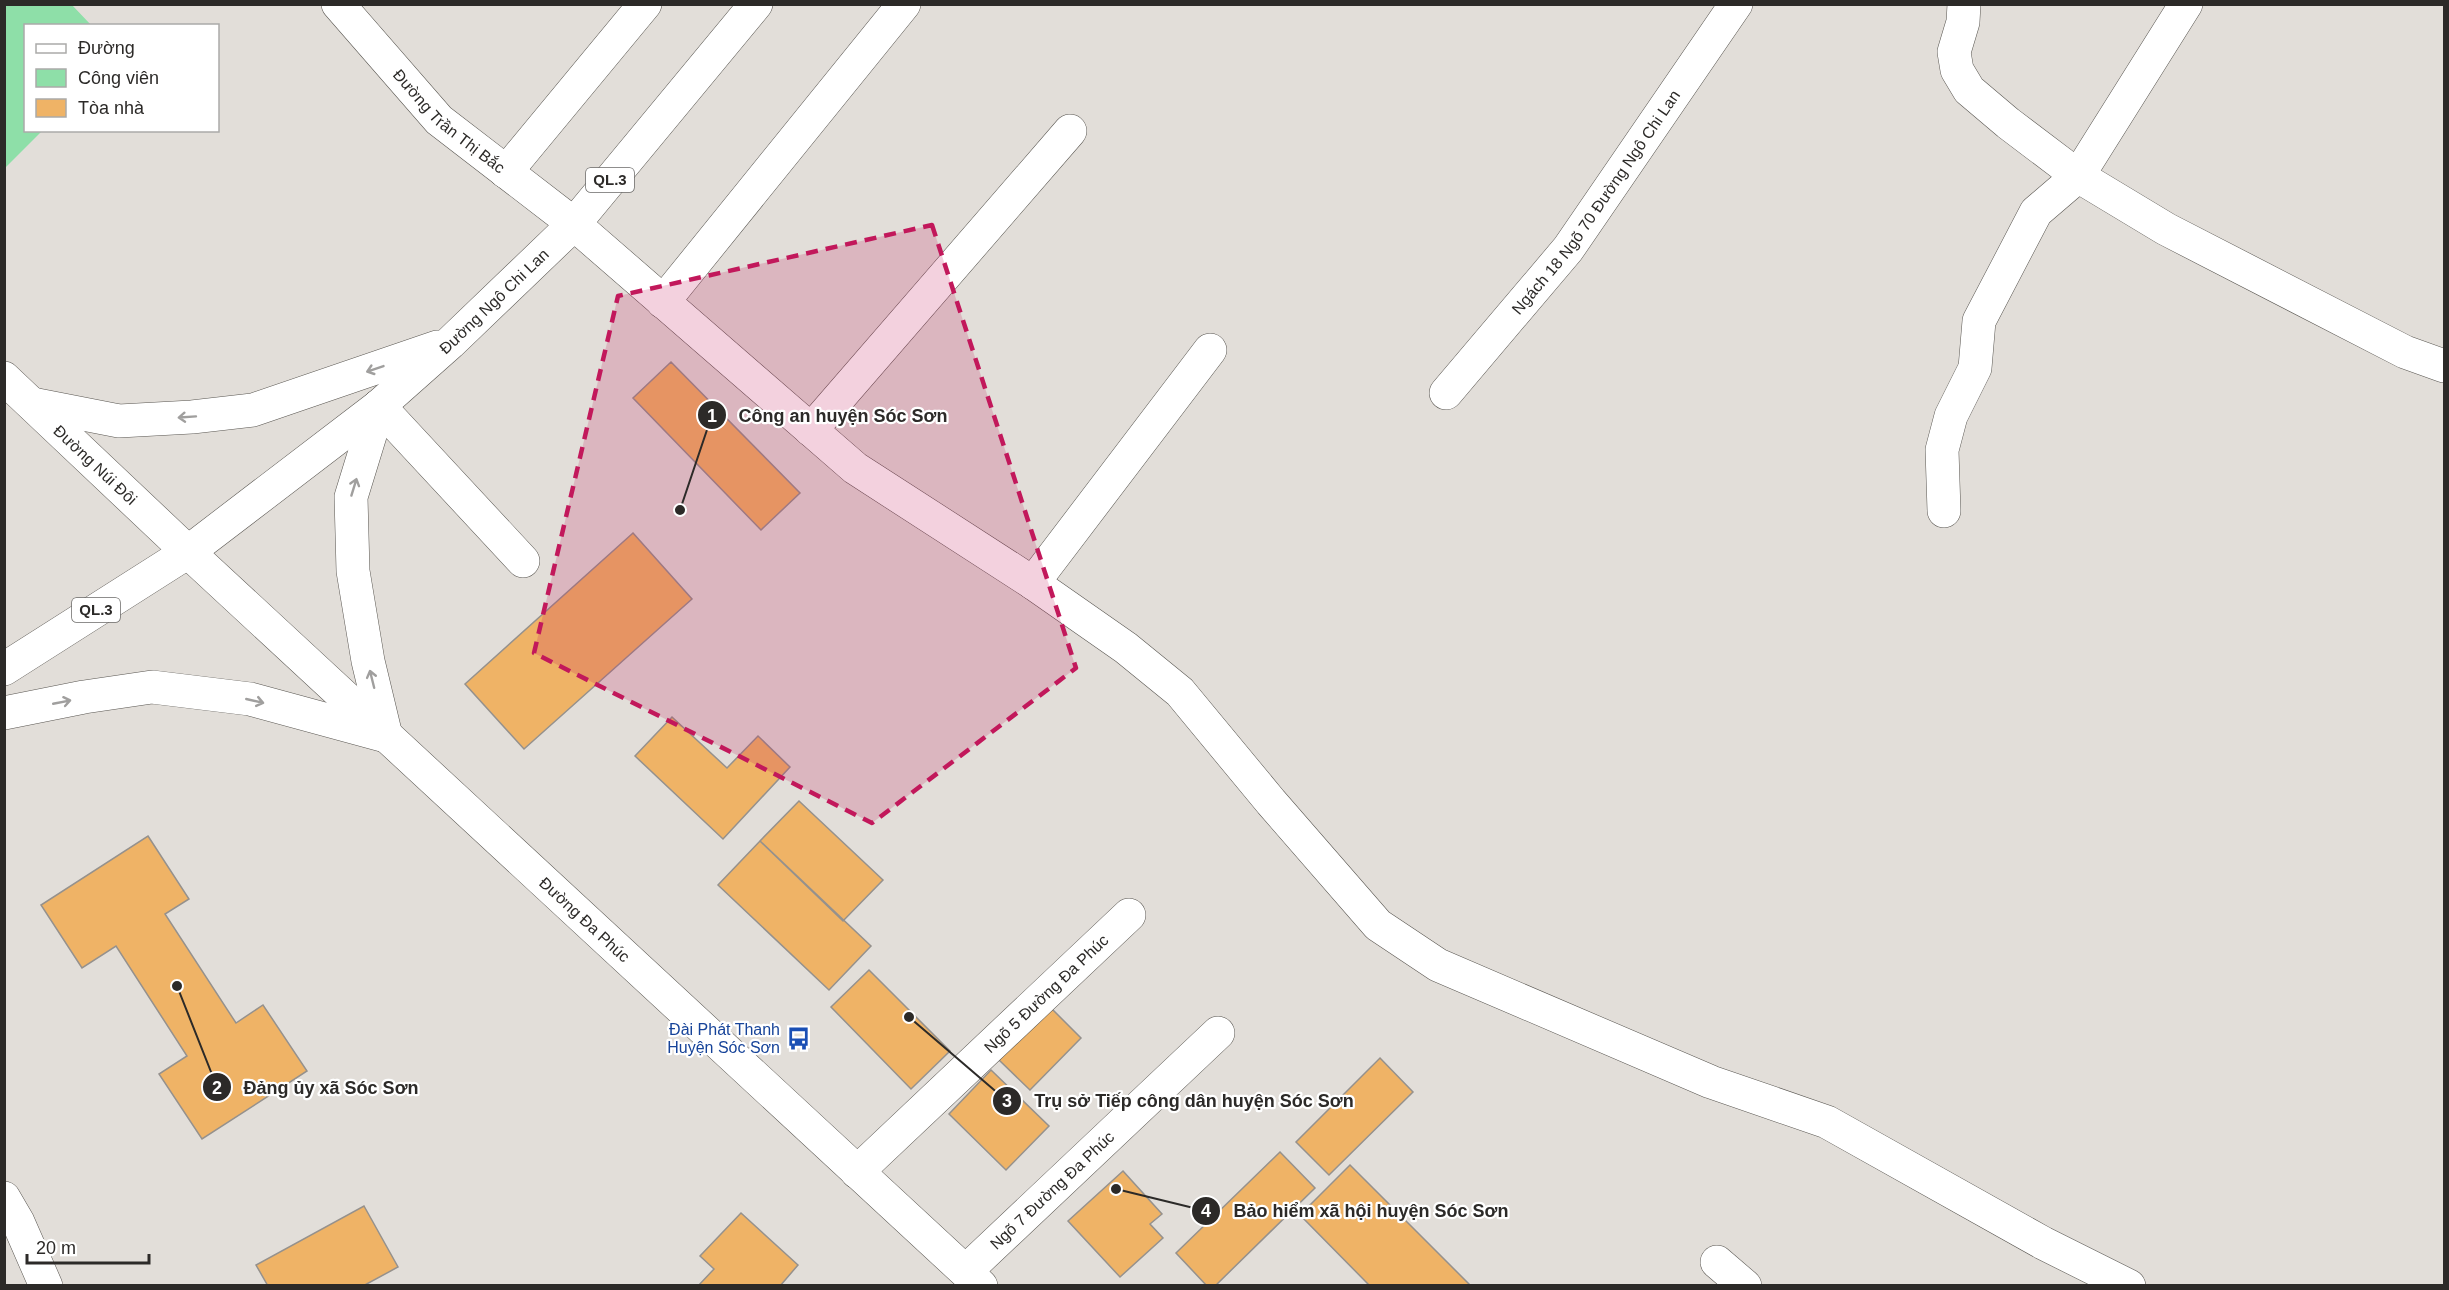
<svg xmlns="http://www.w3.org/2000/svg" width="2449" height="1290" font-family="Helvetica,sans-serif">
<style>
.green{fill:#8edfa8}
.building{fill:#efb366;stroke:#95918d;stroke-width:1.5}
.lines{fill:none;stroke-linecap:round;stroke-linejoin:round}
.minor-casing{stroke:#595651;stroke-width:34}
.major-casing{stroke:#595651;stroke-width:34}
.highway-casing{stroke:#595651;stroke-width:34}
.minor{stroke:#fff;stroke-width:33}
.major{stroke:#fff;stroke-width:33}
.highway{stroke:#fff;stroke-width:33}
.oneway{stroke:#a09f9e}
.marked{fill:#c2185b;fill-opacity:0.2;stroke:#c2185b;stroke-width:4.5;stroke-dasharray:12 8;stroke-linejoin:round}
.labels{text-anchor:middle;stroke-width:4.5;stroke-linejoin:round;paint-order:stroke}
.shield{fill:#fff;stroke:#6b6a68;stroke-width:1.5}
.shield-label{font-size:15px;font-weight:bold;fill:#2c2a28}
.street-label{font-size:16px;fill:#2c2a28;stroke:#fff}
.transit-label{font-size:16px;fill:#164399;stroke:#fff;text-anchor:end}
.leader{fill:none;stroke:#2c2a28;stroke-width:2}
.callout-dot{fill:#2c2a28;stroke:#fff;stroke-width:2}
.mark-label{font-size:18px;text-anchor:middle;font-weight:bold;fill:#fff}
.callout-label{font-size:18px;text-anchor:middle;font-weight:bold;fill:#2c2a28;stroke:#fff;stroke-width:4.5;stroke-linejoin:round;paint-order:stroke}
</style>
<rect width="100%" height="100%" fill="#e2ded9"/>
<path class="green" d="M5,4L72,5L91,25L26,26V130L42,131L5,168Z"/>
<path class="building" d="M671,362L800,493L761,530L633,398Z
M633,533L692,599L524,749L465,684Z
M672,717L727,768L758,736L790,767L723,839L635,756Z
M799,801L883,880L843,921L760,841Z
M148,836L189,899L165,914L236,1023L263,1005L307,1071L202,1139L159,1074L187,1056L116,946L82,968L41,905Z
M760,841L871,946L829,990L718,885Z
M869,970L950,1051L911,1089L831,1007Z
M1050,1007L1081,1038L1030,1090L999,1060Z
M1380,1058L1413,1092L1329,1175L1296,1142Z
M991,1070L1049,1126L1006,1170L949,1114Z
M1280,1152L1315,1188L1215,1286H1207L1176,1253Z
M1350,1165L1471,1286H1370L1300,1215Z
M1123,1171L1162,1214L1150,1224L1163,1238L1120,1277L1068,1221Z
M364,1206L398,1267L363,1286H268L256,1265Z
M741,1213L798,1265L780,1286H698L714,1269L700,1256Z"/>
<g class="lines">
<defs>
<g id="minor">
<path id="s1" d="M338,4L439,120L574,224L855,468L1033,583L1126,648L1180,692L1271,802L1378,925L1438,965L1711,1082L1827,1122L2043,1243L2129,1286"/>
<path d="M1964,4L1963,22L1954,52L1957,70L1969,90L2008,123L2078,176L2166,229L2405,352L2444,366"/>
<path d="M506,172L645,4"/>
<path d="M663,302L904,4"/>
<path id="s2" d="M1446,393L1568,249L1736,4"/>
<path d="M379,406L523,561"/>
<path d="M811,430L1070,131"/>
<path d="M1944,511L1942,450L1951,416L1975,368L1979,321L2036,212L2078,176L2186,4"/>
<path d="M1033,583L1210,350"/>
<path id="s3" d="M857,1172L1129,915"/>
<path d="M4,1198L18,1222L46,1286"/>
<path d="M1717,1262L1745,1286"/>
<path id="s4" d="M966,1271L1218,1033"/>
</g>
<g id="major">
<path id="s5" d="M4,378L188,552L981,1286"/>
</g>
<g id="highway">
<path d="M32,404L119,421L192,417L253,410L437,347"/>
<path id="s6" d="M4,669L188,552L379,406L450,343L574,224L756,4"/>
<path d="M4,713L84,697L152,687L250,699L386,736L368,661L353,571L351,497L379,406"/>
</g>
</defs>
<use href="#minor" class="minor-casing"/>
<use href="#major" class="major-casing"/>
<use href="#highway" class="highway-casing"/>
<use href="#minor" class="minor"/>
<use href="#major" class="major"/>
<use href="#highway" class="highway"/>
</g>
<defs><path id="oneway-shaft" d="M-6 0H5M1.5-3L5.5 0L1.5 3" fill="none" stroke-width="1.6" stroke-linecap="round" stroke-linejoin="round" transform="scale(1.5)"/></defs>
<g class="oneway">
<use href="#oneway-shaft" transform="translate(375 369) rotate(161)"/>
<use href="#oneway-shaft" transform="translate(187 417) rotate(176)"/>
<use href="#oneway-shaft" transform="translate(354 487) rotate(-73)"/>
<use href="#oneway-shaft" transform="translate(372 679) rotate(-104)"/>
<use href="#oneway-shaft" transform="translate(255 701) rotate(13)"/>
<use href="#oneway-shaft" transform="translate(62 702) rotate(-11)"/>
</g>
<path class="marked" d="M932,225L1076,668L872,823L534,653L618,296Z"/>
<defs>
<symbol id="bus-bare" viewBox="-9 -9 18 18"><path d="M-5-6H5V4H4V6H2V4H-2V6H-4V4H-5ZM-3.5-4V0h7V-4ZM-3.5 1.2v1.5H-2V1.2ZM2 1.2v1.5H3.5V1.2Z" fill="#1a4fb4" stroke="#fff" stroke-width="2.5" paint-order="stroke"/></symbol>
</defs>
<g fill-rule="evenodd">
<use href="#bus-bare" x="782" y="1022" width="33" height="33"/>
</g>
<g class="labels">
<g class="shield">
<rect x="586" y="168" width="48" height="24" rx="4.5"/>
<rect x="72" y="598" width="48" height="24" rx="4.5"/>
</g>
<g class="shield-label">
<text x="610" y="185">QL.3</text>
<text x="96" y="615">QL.3</text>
</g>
<g class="street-label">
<text dy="6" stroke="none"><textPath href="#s1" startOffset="162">Đường Trần Thị Bắc</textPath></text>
<text dy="6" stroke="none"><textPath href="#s2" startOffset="243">Ngách 18 Ngõ 70 Đường Ngô Chi Lan</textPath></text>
<text dy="6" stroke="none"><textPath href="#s6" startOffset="614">Đường Ngô Chi Lan</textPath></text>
<text dy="6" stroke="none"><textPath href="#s5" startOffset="126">Đường Núi Đôi</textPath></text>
<text dy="6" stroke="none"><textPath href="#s5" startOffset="794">Đường Đa Phúc</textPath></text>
<text dy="6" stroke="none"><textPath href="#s3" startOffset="260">Ngõ 5 Đường Đa Phúc</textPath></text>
<text dy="6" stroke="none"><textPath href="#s4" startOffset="118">Ngõ 7 Đường Đa Phúc</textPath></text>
</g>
<g class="transit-label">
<text x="780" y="1035">Đài Phát Thanh<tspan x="780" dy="18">Huyện Sóc Sơn</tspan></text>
</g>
</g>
<path class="leader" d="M680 510L712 415M177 986L217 1087M909 1017L1007 1101M1116 1189L1206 1211"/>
<g class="callout-dot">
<circle cx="680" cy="510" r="6"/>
<circle cx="177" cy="986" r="6"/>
<circle cx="909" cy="1017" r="6"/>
<circle cx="1116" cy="1189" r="6"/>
<circle cx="712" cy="415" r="15"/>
<circle cx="217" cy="1087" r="15"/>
<circle cx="1007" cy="1101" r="15"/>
<circle cx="1206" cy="1211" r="15"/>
</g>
<g class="mark-label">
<text x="712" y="422">1</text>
<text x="217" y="1094">2</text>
<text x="1007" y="1107">3</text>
<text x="1206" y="1217">4</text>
</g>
<g class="callout-label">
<text x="843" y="422">Công an huyện Sóc Sơn</text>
<text x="331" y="1094">Đảng ủy xã Sóc Sơn</text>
<text x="1194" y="1107">Trụ sở Tiếp công dân huyện Sóc Sơn</text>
<text x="1371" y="1217">Bảo hiểm xã hội huyện Sóc Sơn</text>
</g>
<rect width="2449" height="1290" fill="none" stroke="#2c2a28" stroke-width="12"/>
<rect x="24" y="24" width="195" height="108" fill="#ffffff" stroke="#abaaa9" stroke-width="1.5"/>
<rect x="36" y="44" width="30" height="9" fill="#ffffff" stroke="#abaaa9" stroke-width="1.5"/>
<text x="78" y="54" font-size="18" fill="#2c2a28">Đường</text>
<rect x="36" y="69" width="30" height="18" fill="#8edfa8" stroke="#abaaa9" stroke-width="1.5"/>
<text x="78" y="84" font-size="18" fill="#2c2a28">Công viên</text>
<rect x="36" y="99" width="30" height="18" fill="#efb366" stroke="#abaaa9" stroke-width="1.5"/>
<text x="78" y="114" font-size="18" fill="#2c2a28">Tòa nhà</text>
<path d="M27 1254v9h122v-9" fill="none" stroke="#2c2a28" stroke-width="3"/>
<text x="36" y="1254" font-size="18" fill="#2c2a28" stroke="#ffffff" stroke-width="4.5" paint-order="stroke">20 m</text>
</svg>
